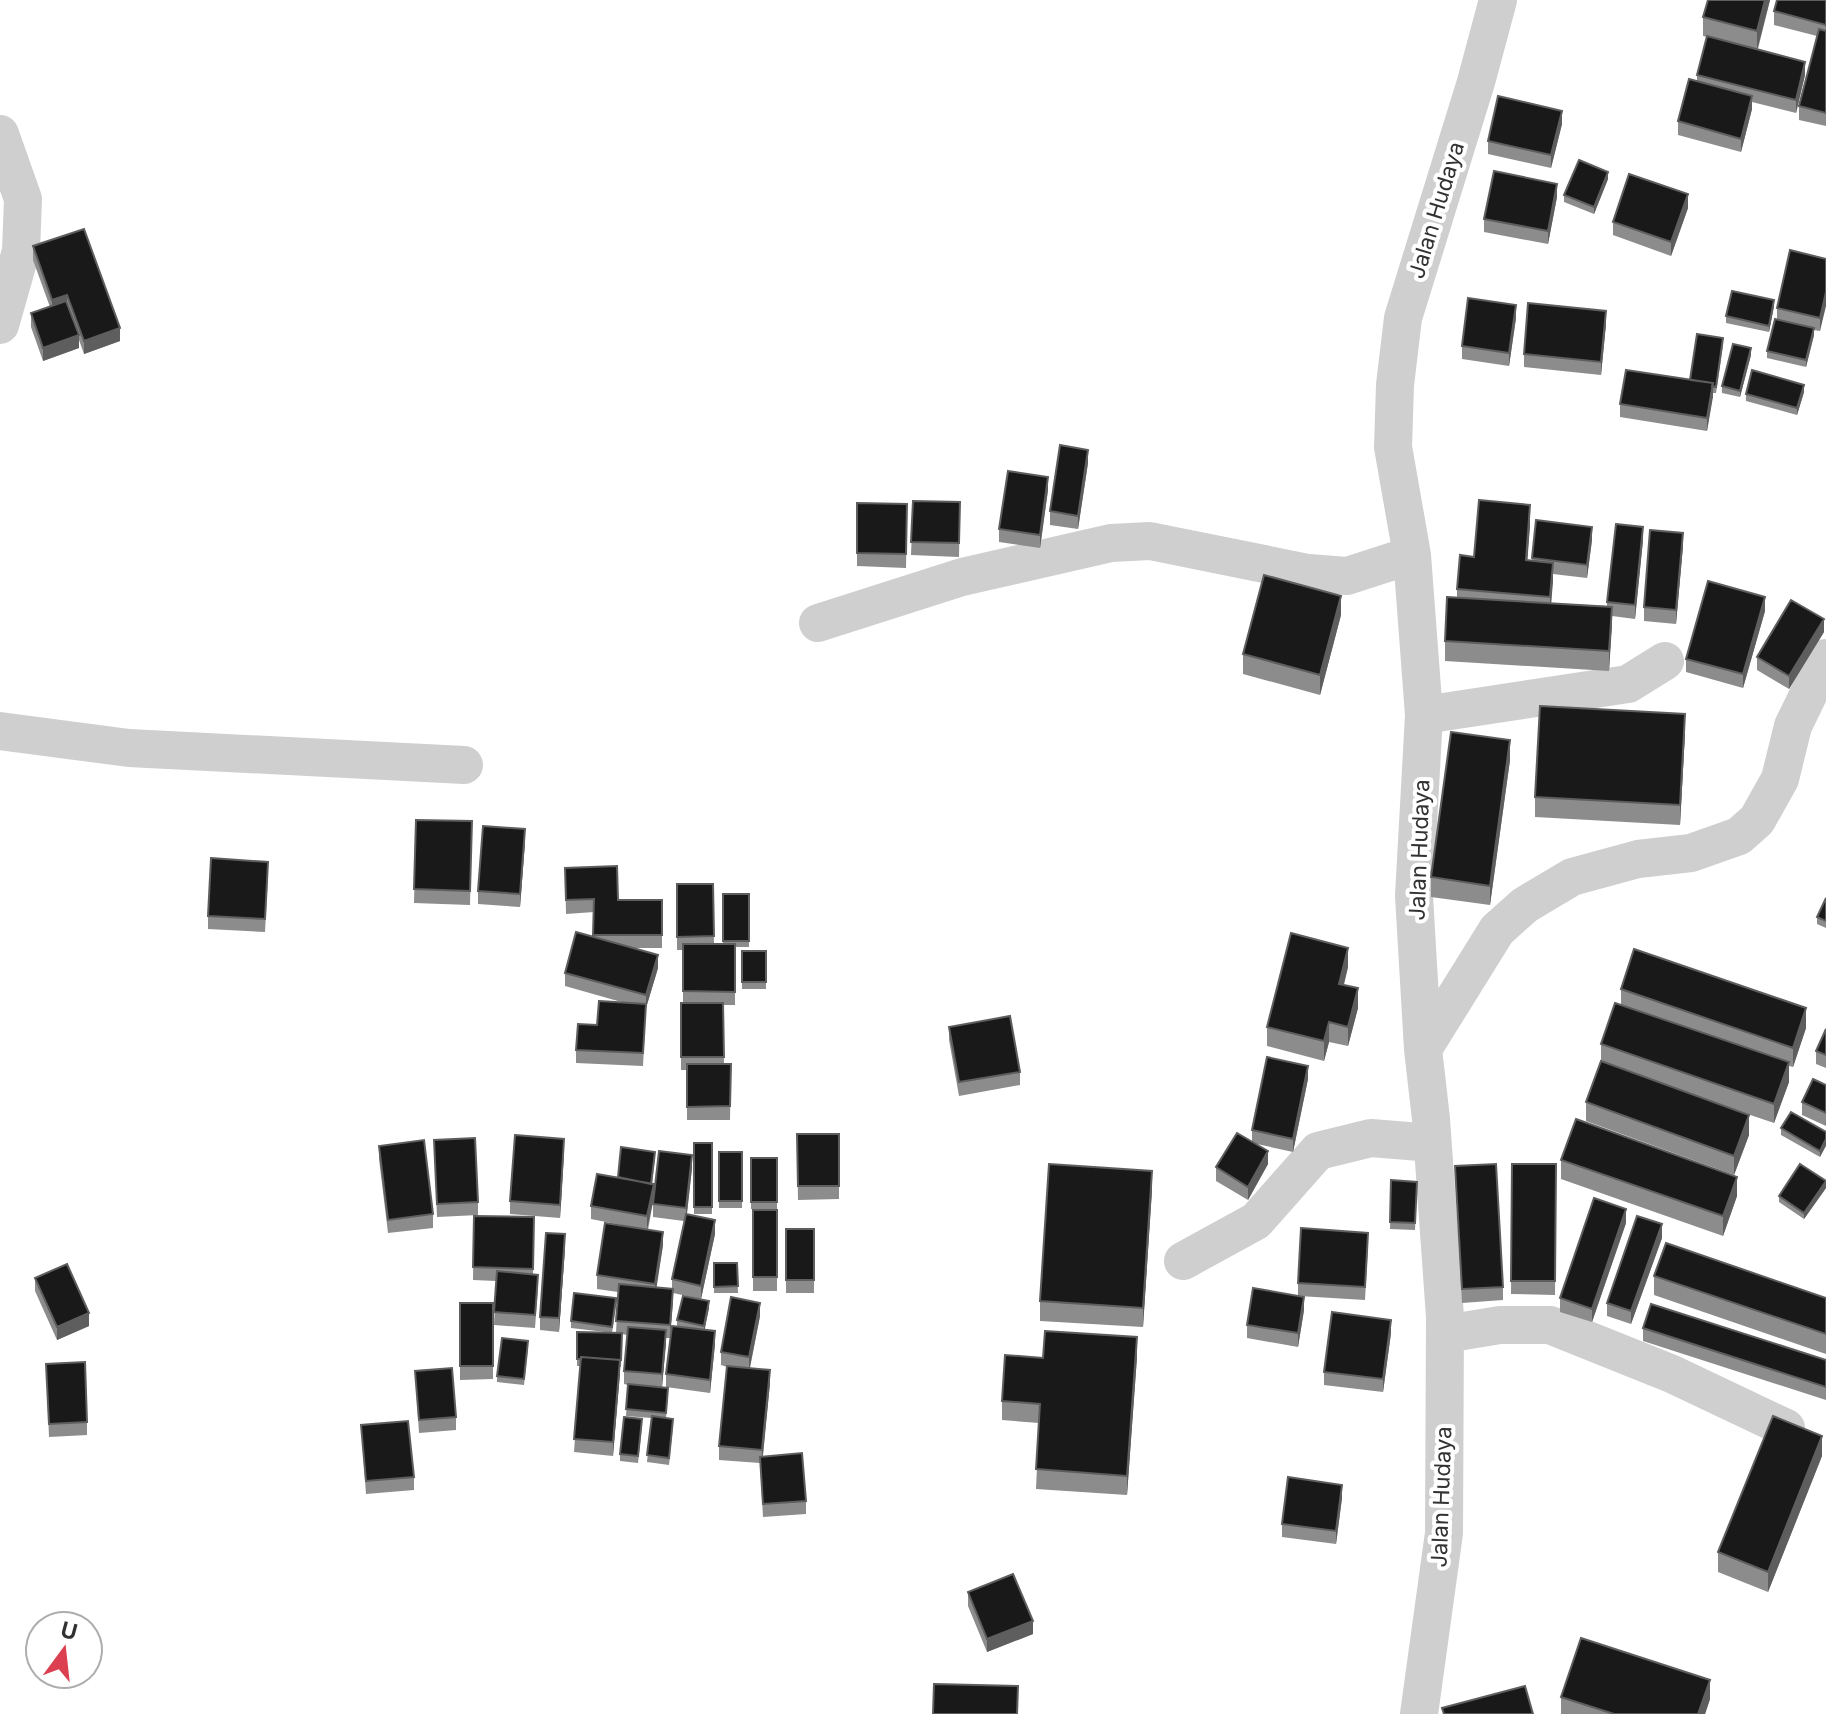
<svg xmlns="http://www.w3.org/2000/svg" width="1826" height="1714" font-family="Inter,sans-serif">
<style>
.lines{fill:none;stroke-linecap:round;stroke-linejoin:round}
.minor{stroke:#cfcfcf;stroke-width:38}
.wall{fill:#8c8c8c;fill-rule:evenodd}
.shaded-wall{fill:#5e5e5e}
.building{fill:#191919;stroke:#5e5e5e;stroke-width:2}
.labels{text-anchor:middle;stroke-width:8;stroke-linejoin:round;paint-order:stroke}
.street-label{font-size:22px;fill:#323232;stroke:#fff}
</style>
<rect width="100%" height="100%" fill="#fff"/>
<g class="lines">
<path class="minor" d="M0,134L23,199L21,251L0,325
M818,623L962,577L1111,543L1150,541L1308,573L1347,576L1412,555
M1424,715L1628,684L1665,661
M0,731L129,748L464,765
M1423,1049L1497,930L1525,905L1572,877L1638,859L1691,853L1739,836L1757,820L1780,779L1793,726L1826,658
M1183,1261L1256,1221L1318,1151L1371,1138L1432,1143
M1445,1334L1500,1325H1550L1672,1374L1786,1428
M1419,1714L1444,1533L1445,1317L1431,1119L1423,1049L1414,896L1424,715L1412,555L1393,447L1395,385L1403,318L1476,82L1498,0"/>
</g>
<path class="wall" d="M1708,0H1770L1758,49L1805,75L1796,113L1752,102V109L1741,152L1678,135V121L1697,81V75L1707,37L1703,36V17Z
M1826,0V126L1799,120V106L1817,36L1774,25V11Z
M1562,124L1551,168L1488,154V141Z
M1608,179L1594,214L1564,202V195Z
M1557,197L1548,244L1484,232V219Z
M1688,208L1671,256L1613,235V222Z
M33,246L120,341L84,354L79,340V348L43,361L31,327V313L50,307L33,260Z
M1826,259L1820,331L1814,330V335L1806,367L1767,358V351L1777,319V308Z
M1774,306L1769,332L1726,323V316Z
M1516,318L1509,366L1462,359V346Z
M1606,324L1601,375L1524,367V354Z
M1723,345L1716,393H1713L1707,431L1620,417V404L1690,380Z
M1751,355L1740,397L1722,393V386Z
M1804,392L1797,415L1746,401V394Z
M1088,463L1078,529L1050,525V511Z
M1048,490L1040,548L999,542V529Z
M913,501L960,502L959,557L911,555Z
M857,503L907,504L906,568L857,566Z
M1536,520L1592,540L1587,578L1553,574L1551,603L1607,606V602L1643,540L1635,619L1612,616L1609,671L1445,661V641L1457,598V589L1474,557L1530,525L1527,561H1532Z
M1683,546L1676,624L1644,621V607Z
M1765,611L1743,688L1686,672V659Z
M1341,615L1320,695L1243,674V654Z
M1824,632L1789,689L1757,670V657Z
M1685,733L1680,825L1535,817V797Z
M1510,760L1490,905L1431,897V877Z
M416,820L472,821L470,905L414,903Z
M525,842L520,907L478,904V891Z
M565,868L618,900H662V948H634L658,968L646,1008L643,1066L576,1063V1050L597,1025L625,1003L565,986V973L593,937L594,912L566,914Z
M268,875L265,932L208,929V916Z
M677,884H713L714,944H723V894H749V947H735V1005H723L724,1064H731L730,1120H687V1070H681V1003H683V950H677Z
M1826,898V928L1817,924V917Z
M742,951H766V989H742Z
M1348,967L1344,985L1358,1008L1348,1046L1329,1042L1324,1061L1267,1046V1027Z
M1621,989L1806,1028L1793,1067L1789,1066V1082L1774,1123L1709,1101L1749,1135L1734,1175L1586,1121V1102L1601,1062V1044L1621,1004Z
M949,1027L1020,1072V1085L959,1096L949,1040Z
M1826,1029V1068L1816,1064V1051Z
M1308,1079L1293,1152L1257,1144L1268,1164L1248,1200L1216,1181V1167L1252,1142V1130Z
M1826,1085V1126L1802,1115V1102Z
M1781,1128L1826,1132L1820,1157L1781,1135Z
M797,1134H839V1199L798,1200Z
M434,1140L478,1202V1215L437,1217Z
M694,1143H712V1214H694Z
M379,1146L433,1214V1228L388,1233L379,1159Z
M564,1152L560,1218L510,1214V1201Z
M719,1152H742V1208H719Z
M655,1158L652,1184L654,1195L692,1168L687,1214L715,1234L701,1299L673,1293L670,1338H666L662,1387L668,1395L666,1418L673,1426L669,1465L647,1462L651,1418L626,1416L628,1385L624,1384V1371L627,1335L622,1334L621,1367H620L613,1456L574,1452L580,1366H577V1332H605L571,1328V1321L616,1304L612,1333H616L618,1292L597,1289V1275L642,1229L591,1219V1206L618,1177ZM653,1202V1217L684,1221L672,1279V1289L656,1287L663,1245L648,1230Z
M751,1158H777V1209H751Z
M1561,1160L1737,1196L1723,1236L1561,1179Z
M1512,1164H1556L1555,1295L1511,1294Z
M1455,1166L1503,1287V1300L1462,1303Z
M1391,1180L1417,1182L1415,1230L1390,1229Z
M1826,1188L1804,1219L1779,1202V1196Z
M1152,1190L1143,1327L1040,1321V1301Z
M753,1210H777V1291H753Z
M474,1216L534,1217L533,1274L538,1288L535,1328L494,1325L496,1281L473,1280Z
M1626,1223L1592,1322L1560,1312V1298Z
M786,1229H814V1293H786Z
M1662,1238L1631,1324L1607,1316V1303Z
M1368,1246L1365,1300L1299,1296L1304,1310L1298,1347L1247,1338V1325L1298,1296V1283Z
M565,1248L559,1332L540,1330V1317Z
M714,1263H737L738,1293H714Z
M1654,1276L1826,1298V1354L1654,1295Z
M35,1278L89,1326L57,1340L35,1291Z
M460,1303H493V1379L460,1380Z
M709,1308L704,1330L715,1344L710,1393L666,1387V1374L677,1327V1320Z
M760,1316L750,1368L770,1383L763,1456L806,1501V1514L763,1517L760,1463L719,1460V1446L727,1367L721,1365V1352Z
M1643,1328L1826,1360V1400L1643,1341Z
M1391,1333L1383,1392L1324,1385V1372Z
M528,1348L524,1385L497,1382V1376Z
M1137,1357L1127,1495L1036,1489L1039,1423L1002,1420V1401L1043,1358Z
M46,1364L87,1422V1435L49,1437Z
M415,1371L456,1417V1430L419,1433Z
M361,1425L414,1477V1490L366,1494Z
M642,1426L638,1463L620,1461V1454Z
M1822,1456L1768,1592L1718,1572V1552Z
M1342,1498L1336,1544L1282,1537V1524Z
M968,1592L1033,1634L987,1652L968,1606Z
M1561,1697L1710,1699L1705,1714H1561Z"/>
<path class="shaded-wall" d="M1765,0H1770L1757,50V31Z
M1805,62V75L1796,113V100Z
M1752,96V109L1741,152V139Z
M1562,111V124L1551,168V155Z
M1608,172V179L1594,214V207Z
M1557,184V197L1548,244V231Z
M1688,194V208L1671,256V242Z
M1826,292V306L1820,331V318Z
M67,295V308L52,313V300Z
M1774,300V306L1769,332V326Z
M1516,305V318L1509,366V353Z
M1606,311V324L1601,375V362Z
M120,328V341L84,354V341Z
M1814,328V335L1806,367V360Z
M79,335V348L43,361V348Z
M1751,348V355L1740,397V391Z
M1713,383V397L1707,431V418Z
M1804,385V392L1797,415V408Z
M1088,450V463L1078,529V516Z
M1048,477V490L1040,548V535Z
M1530,505V525L1526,580V560Z
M1592,527V540L1587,578V565Z
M1643,527V540L1635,619V605Z
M1683,533V546L1676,624V610Z
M1553,563V582L1550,617V597Z
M1341,596V615L1320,695V675Z
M1765,597V611L1743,688V674Z
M1612,607V626L1609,671V651Z
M1824,619V632L1789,689V676Z
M1685,714V733L1680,825V805Z
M1510,740V760L1490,905V886Z
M525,829V842L520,907V894Z
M1348,948V967L1339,1003V984Z
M658,955V968L646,1008V995Z
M1358,988V1008L1348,1046V1027Z
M1806,1008V1028L1793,1067V1048Z
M1329,1022V1042L1324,1061V1041Z
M1789,1062V1082L1774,1123V1104Z
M1308,1066V1079L1293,1152V1139Z
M1749,1115V1135L1734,1175V1156Z
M564,1139V1152L560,1218V1205Z
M1826,1139V1146L1820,1157V1151Z
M1268,1151V1164L1248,1200V1187Z
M692,1155V1168L686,1221V1208Z
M1152,1171V1190L1143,1327V1308Z
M1737,1177V1196L1723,1236V1216Z
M1826,1181V1188L1804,1219V1213Z
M654,1184V1197L647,1230V1216Z
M1626,1209V1223L1592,1322V1309Z
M715,1220V1234L701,1299V1286Z
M1662,1224V1238L1631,1324V1311Z
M663,1232V1245L655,1298V1284Z
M565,1234V1248L559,1332V1318Z
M673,1289V1302L670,1338V1325Z
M1304,1297V1310L1298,1347V1333Z
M709,1301V1308L704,1333V1326Z
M760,1303V1316L749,1371V1357Z
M89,1313V1326L57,1340V1327Z
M1391,1320V1333L1383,1392V1379Z
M666,1330V1344L662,1387V1374Z
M715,1331V1344L710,1393V1380Z
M1137,1337V1357L1127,1495V1476Z
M620,1360V1374L613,1456V1442Z
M770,1370V1383L762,1463V1450Z
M1822,1436V1456L1768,1592V1572Z
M1342,1485V1498L1336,1544V1531Z
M1033,1621V1634L987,1652V1639Z
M1710,1680V1699L1705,1714H1698Z"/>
<path class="building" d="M1708,0H1765L1757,31L1703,17Z
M1777,0H1826V25L1774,11Z
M1819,29L1826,31V113L1799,106Z
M1707,36L1805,62L1796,100L1697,75Z
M1689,79L1752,96L1741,139L1678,121Z
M1498,96L1562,111L1551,155L1488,141Z
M1579,160L1608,172L1594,207L1564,195Z
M1494,171L1557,184L1548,231L1484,219Z
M1629,174L1688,194L1671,242L1613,222Z
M84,229L120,328L84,341L67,295L52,300L33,246Z
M1790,250L1826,259V292L1820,318L1777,308Z
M1732,291L1774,300L1769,326L1726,316Z
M1468,298L1516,305L1509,353L1462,346Z
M66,301L79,335L43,348L31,313Z
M1528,303L1606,311L1601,362L1524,354Z
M1775,319L1814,328L1806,360L1767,351Z
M1697,334L1723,338L1716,387L1712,386L1713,383L1690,380Z
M1733,344L1751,348L1740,391L1722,386Z
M1626,370L1713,383L1707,418L1620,404Z
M1752,370L1804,385L1797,408L1746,394Z
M1060,445L1088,450L1078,516L1050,511Z
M1008,471L1048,477L1040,535L999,529Z
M1479,500L1530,505L1526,560L1553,563L1550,597L1457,589L1460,555L1474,557Z
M913,501L960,502L959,543L911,542Z
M857,503L907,504L906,554L857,553Z
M1536,520L1592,527L1587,565L1532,558Z
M1616,524L1643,527L1635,605L1607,602Z
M1650,530L1683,533L1676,610L1644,607Z
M1264,575L1341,596L1320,675L1243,654Z
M1708,581L1765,597L1743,674L1686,659Z
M1447,597L1612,607L1609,651L1445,641Z
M1791,600L1824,619L1789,676L1757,657Z
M1540,706L1685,714L1680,805L1535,797Z
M1451,732L1510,740L1490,886L1431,877Z
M416,820L472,821L470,891L414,889Z
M483,826L525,829L520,894L478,891Z
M211,858L268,862L265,919L208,916Z
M617,866L618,900H662V935H593L594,899L566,900L565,868Z
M677,884H713L714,936L677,937Z
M723,894H749V941H723Z
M1826,898V921L1817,917Z
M576,932L658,955L646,995L565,973Z
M1291,933L1348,948L1339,984L1358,988L1348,1027L1329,1022L1324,1041L1267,1027Z
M683,944H735V992L683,991Z
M1634,949L1806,1008L1793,1048L1621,989Z
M742,951H766V982H742Z
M599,1001L646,1004L643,1053L576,1050L578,1024L597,1025Z
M681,1003H723L724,1057H681Z
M1615,1003L1789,1062L1774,1104L1601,1044Z
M1010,1016L1020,1072L959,1082L949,1027Z
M1826,1029V1055L1816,1051Z
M1267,1057L1308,1066L1293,1139L1252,1130Z
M1601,1061L1749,1115L1734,1156L1586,1102Z
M687,1064H731L730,1106L687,1107Z
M1813,1079L1826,1085V1113L1802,1102Z
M1791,1112L1826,1132V1139L1820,1151L1781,1128Z
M1576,1119L1737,1177L1723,1216L1561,1160Z
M1237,1133L1268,1151L1248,1187L1216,1167Z
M797,1134H839V1186H798Z
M515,1135L564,1139L560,1205L510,1201Z
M475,1138L478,1202L437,1204L434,1140Z
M424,1140L433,1214L388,1220L379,1146Z
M694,1143H712V1207H694Z
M621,1147L655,1152L651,1184L618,1177Z
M659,1151L692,1155L686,1208L653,1204Z
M719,1152H742V1201H719Z
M751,1158H777V1202H751Z
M1049,1164L1152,1171L1143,1308L1040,1301Z
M1496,1164L1503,1287L1462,1289L1455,1166Z
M1512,1164H1556L1555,1281H1511Z
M1800,1164L1826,1181L1804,1213L1779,1196Z
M597,1174L654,1184L647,1216L591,1206Z
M1391,1180L1417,1182L1415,1223L1390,1222Z
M1594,1198L1626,1209L1592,1309L1560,1298Z
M753,1210H777V1277H753Z
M686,1214L715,1220L701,1286L672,1279Z
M474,1216L534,1217L533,1269L473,1267Z
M1637,1216L1662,1224L1631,1311L1607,1303Z
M605,1223L663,1232L655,1284L597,1275Z
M1301,1228L1368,1233L1365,1287L1298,1283Z
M786,1229H814V1280H786Z
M546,1233L565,1234L559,1318L540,1317Z
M1666,1243L1826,1298V1334L1654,1276Z
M714,1263H737L738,1286L714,1287Z
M67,1264L89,1313L57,1327L35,1278Z
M497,1271L538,1275L535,1315L494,1312Z
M619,1284L673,1289L670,1325L616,1321Z
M1253,1288L1304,1297L1298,1333L1247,1325Z
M574,1293L616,1298L612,1327L571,1321Z
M683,1296L709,1301L704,1326L677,1320Z
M731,1297L760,1303L749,1357L721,1352Z
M460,1303H493V1366H460Z
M1651,1304L1826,1360V1387L1643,1328Z
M1332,1312L1391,1320L1383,1379L1324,1372Z
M672,1326L715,1331L710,1380L666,1374Z
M628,1327L666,1330L662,1374L624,1371Z
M1045,1331L1137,1337L1127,1476L1036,1469L1040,1404L1002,1401L1005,1355L1043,1358Z
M577,1332L622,1333L621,1360L581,1357V1359H577Z
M502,1338L528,1341L524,1379L497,1376Z
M581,1357L620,1360L613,1442L574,1439Z
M85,1362L87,1422L49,1424L46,1364Z
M727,1366L770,1370L762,1450L719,1446Z
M452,1368L456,1417L419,1420L415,1371Z
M628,1384L668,1388L666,1413L626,1409Z
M652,1416L673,1419L669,1458L647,1455Z
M1773,1416L1822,1436L1768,1572L1718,1552Z
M624,1417L642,1419L638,1456L620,1454Z
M408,1421L414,1477L366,1481L361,1425Z
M802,1453L806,1501L763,1504L760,1457Z
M1288,1477L1342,1485L1336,1531L1282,1524Z
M1013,1574L1033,1621L987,1639L968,1592Z
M1581,1638L1710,1680L1698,1714H1614L1561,1697Z
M934,1684L1018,1686L1017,1714H933Z
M1525,1686L1533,1714H1444L1442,1708Z"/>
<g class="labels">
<g class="street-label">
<text transform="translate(1436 210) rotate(-73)" y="8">Jalan Hudaya</text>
<text transform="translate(1419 850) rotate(-88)" y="8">Jalan Hudaya</text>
<text transform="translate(1441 1497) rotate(-88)" y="8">Jalan Hudaya</text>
</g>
</g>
<g transform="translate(64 1650) rotate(15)"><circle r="38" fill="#ffffff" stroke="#adadad" stroke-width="2"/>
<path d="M0-6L14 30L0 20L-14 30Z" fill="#dc4050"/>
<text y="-12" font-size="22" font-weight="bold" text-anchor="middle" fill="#323232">U</text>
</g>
</svg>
